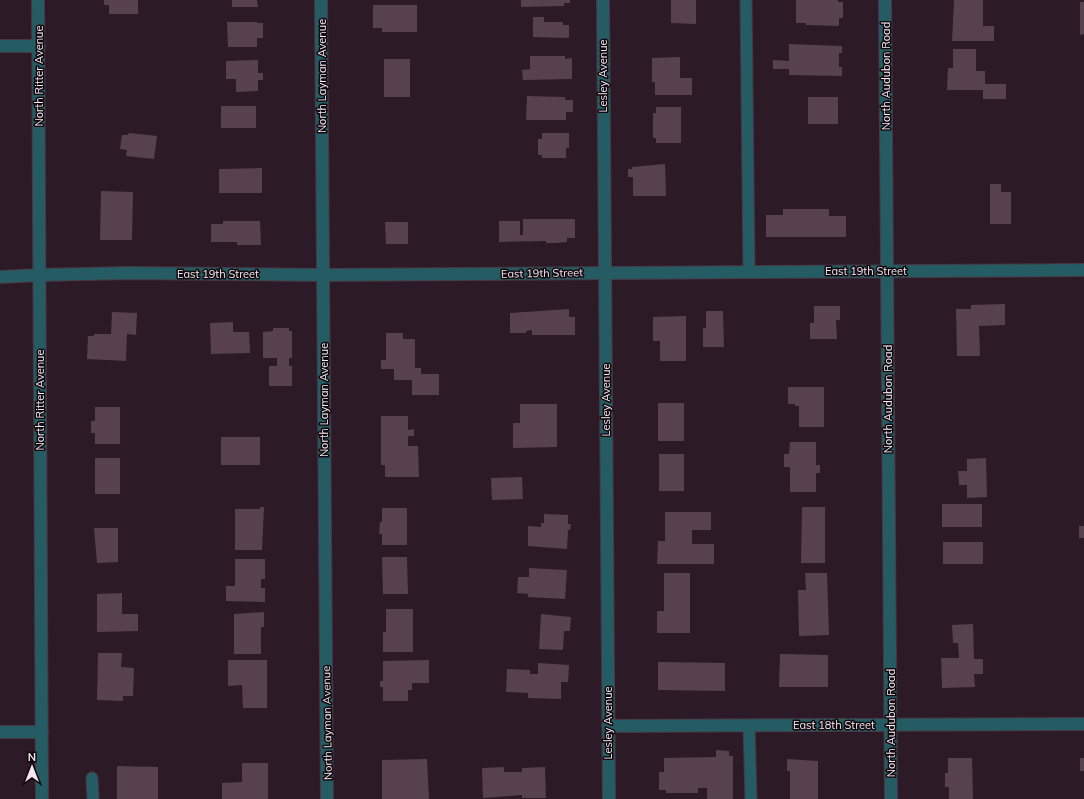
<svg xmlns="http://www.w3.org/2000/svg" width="1084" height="799" font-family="Mulish,sans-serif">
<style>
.building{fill:#57414f}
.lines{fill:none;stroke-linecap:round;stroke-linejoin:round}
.service-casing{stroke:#493743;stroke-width:13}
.minor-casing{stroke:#493743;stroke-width:14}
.tertiary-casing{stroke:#493743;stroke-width:14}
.service{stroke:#255b62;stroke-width:11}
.minor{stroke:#255b62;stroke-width:12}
.tertiary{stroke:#255b62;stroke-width:12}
.labels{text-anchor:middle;stroke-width:3;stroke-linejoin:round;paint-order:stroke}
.street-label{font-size:11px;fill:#f5e8f0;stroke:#10080d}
</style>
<rect width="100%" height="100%" fill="#2d1a27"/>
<path class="building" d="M104,0H138V14H109V5H104Z
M232,0H257L258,7H232Z
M521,0H570V3H564V6L521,7Z
M671,0H696V24L671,23Z
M796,0H838V2H843V18H839V26L806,25V23H796Z
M954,0H983V26H994V41H952Z
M1080,2H1084V34L1080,35Z
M373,5H417V32H382V28H373Z
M533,17H544V22H563V25H569V37L567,38L533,37Z
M227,22H257V23H263V38H257V47H228Z
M789,44L842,46V53H839V67H842V76L789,75V69H773V60L789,61Z
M953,49H976V71H985V84H1006V99H983V90H947L948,68H953Z
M530,56H565V59L572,58V79L523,80L522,70L530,69Z
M680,57V78H692V95H655V82H652V58Z
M384,59H410V97H384Z
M258,60V73H263V80H258V91L236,92V79H226V61Z
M527,96L565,97V100H573V112H566V120H526Z
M808,97H838V124H808Z
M221,106H256V128H221Z
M656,107H681V143H656V138H653V113H656Z
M129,133L157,136L154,159L126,156L127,150L120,149L122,135H128Z
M542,133H569V148H566V158H542V155H538V139H542Z
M665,164L666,196H633V177H628V169H632V167Z
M262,168V193H219V169Z
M990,184H1001V192H1011V224H990Z
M101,191L133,192L132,240H100Z
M783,209H829V216H846V237H766V215H783Z
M523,219H575V238H567V242L556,243H546V241L499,242V221H520V235H523Z
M223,221H260L261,245H237V242H211V224H223Z
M385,222H408V244H386Z
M1005,304V325L979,326L980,356H957L956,309H971V305Z
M814,306H840V320H836L837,339H810V323H814Z
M569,309V317H575V335H532V330L526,331V333H510V313Z
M706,311H723L724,347H703V328H706Z
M112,312L137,313L136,335L127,334L126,361L87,359L88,336H94V334H111Z
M686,316V361H660V341H653V317Z
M233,322V332H249L250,353L211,354L210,323Z
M273,328H289V331H292V358H289V366H292V386H269V366H277V358H263V332L273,331Z
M386,333H403V339H415V368H421V374H439V395H412V380H394V369H381V360H386Z
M788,387H824V427H799V406H795V404H788Z
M658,403H684V441H658Z
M520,404H557V447L513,448V423H520Z
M95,407H120V444H95V433H91V421H95Z
M381,416H408V430L414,429V436H408V446H418L419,477H385V465H381Z
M221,437H260V465H221Z
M790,442H816V465H820V473H816V492H790V467H784V454H789Z
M659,454H684V491H659Z
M95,458H120V494H95Z
M986,458L987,497L967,498V485H959L958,471H967V459Z
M522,477L523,499L492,500L491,478Z
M942,504H982V527H942Z
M260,507H264L262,550H235V509H260Z
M802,507H825V563H801Z
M382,508H407V545H382V534H379L380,522H382Z
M665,512H711V530H692V544H714V564H657L658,541H665Z
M544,514L568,515V524H571L570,530H568L567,549L528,546V526L541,527V523H544Z
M1079,526H1084V538H1079Z
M94,528H118V562L97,563Z
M943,542H983V564H943Z
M382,557H407L408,594H383Z
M235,559H265V579H261V588H265V602L226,601V586H235Z
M529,568L567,570L565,599L528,597V594L517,593L518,577H529Z
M664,573H690V633H657V611H664Z
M805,573H827L829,635L799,636L798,590H806Z
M122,593V614H138V631L97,632V594Z
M386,609H413V652H383V632H386Z
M264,612V627H261V654H234V614Z
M541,614L571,617L570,631H564L563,650L539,649Z
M973,624L974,659H983V674H974L975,687L942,688L941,658H959L958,643H953L952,625Z
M98,653H122L121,667L134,668L133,696H123V701L97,700Z
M780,654L828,655V687H779Z
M228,660H267V708H243L242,685L228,686Z
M429,660V683H412V690H408V701H383V687H380V681H383V661Z
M658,662L725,663V691L658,690Z
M538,663L569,665L568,682H561V699L528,698V693L506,692L507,669L530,670V674H538Z
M716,750L729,751V756H733V799H707V788H698V793H666V790H659V772H664V758L716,757Z
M948,758H972L973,799H949V787H945V773H948Z
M1080,758H1084V771H1080Z
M427,759L429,799H382V760Z
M787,759L818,761V799H790V771H787Z
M242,763H268V799H222V783L242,782Z
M117,766L158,767V799H117Z
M504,767V772H522V768L545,767L546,798H522V795L483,798L482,768Z"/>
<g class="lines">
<defs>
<path id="service" d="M746,0L749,271
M749,726L751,799
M92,778L93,799"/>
<path id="minor" d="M321,0L327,799
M603,0L609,799
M885,0L891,799
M0,46H39
M39,275L129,273L323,275L1084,270
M608,726L1084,724
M0,732H42"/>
<path id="tertiary" d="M38,0L42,799
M0,277L39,275"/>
</defs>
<use href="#service" class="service-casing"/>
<use href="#minor" class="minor-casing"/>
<use href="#tertiary" class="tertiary-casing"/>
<use href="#service" class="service"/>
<use href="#minor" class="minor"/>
<use href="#tertiary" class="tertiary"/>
</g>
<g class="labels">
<g class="street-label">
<text transform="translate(39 76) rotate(-90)" y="4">North Ritter Avenue</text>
<text transform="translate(322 76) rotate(-90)" y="4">North Layman Avenue</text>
<text transform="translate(603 76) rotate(-90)" y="4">Lesley Avenue</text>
<text transform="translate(886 76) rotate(-90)" y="4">North Audubon Road</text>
<text x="866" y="275">East 19th Street</text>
<text transform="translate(542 273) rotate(-1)" y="4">East 19th Street</text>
<text x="218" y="278">East 19th Street</text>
<text transform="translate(888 399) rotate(-90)" y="4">North Audubon Road</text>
<text transform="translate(40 400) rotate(-90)" y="4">North Ritter Avenue</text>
<text transform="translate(324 400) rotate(-90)" y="4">North Layman Avenue</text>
<text transform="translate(606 400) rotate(-90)" y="4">Lesley Avenue</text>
<text transform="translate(327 723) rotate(-91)" y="4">North Layman Avenue</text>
<text transform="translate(608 723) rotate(-90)" y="4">Lesley Avenue</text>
<text transform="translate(891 723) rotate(-90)" y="4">North Audubon Road</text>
<text x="834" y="729">East 18th Street</text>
</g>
</g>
<g transform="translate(32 767)" stroke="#10080d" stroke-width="3" paint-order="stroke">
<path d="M0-3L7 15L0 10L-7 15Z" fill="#f5e8f0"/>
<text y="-6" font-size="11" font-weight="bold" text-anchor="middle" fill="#f5e8f0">N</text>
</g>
</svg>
